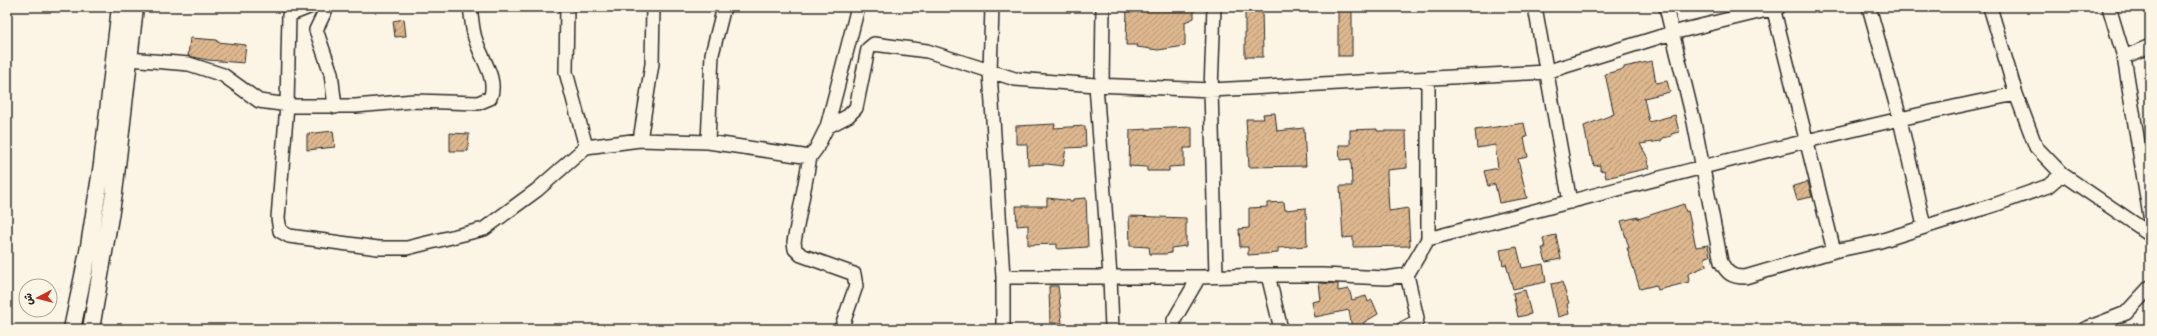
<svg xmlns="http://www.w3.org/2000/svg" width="2157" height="336" font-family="Itim,'Playpen Sans Arabic',sans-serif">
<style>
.building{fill:url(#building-hatch);stroke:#2b2b2b}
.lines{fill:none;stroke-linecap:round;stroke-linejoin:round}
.minor-casing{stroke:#2b2b2b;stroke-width:16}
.tertiary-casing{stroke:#2b2b2b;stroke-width:19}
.minor{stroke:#fcf5e5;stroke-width:13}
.tertiary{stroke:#fcf5e5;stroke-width:16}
</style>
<defs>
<pattern id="building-hatch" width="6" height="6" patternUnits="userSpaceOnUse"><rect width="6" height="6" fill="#ddb78e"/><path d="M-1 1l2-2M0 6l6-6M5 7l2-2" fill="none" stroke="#b39574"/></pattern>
</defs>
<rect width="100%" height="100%" fill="#fcf5e5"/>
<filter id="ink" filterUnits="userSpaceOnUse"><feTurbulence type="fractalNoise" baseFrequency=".025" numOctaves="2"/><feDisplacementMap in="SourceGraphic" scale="8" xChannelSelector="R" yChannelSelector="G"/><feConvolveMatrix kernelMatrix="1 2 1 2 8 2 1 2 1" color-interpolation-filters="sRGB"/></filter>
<g filter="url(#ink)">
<path class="building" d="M1127,7H1194V18L1185,22V46L1158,50L1137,47L1138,45H1126Z
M1245,7H1262L1263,57H1245Z
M1338,7H1352V56H1338Z
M404,19L406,36L395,37L393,21Z
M190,38L217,40V42L246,45L244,63L208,60L188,56Z
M1652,61L1656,83L1667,81L1670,92L1644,98L1649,122L1675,115L1679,132L1671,134L1672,136L1663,138L1661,141L1640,144L1649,160L1647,161L1649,168L1606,178L1604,170L1600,171V165L1594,166L1592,156L1590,157L1584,126L1614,114L1605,74L1624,69V67Z
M1275,113L1277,131L1304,128L1306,166L1249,167L1246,119H1264L1263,114Z
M1524,123L1527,137L1524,138L1528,157L1518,159L1527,198L1499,203L1495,184L1488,186L1484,171L1498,168L1495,145L1477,148L1475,130Z
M1055,124L1054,128L1085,126L1086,147L1066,148L1063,166L1047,164L1028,165L1027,144H1016V126Z
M1192,127V148H1184V166L1169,167V171H1147V167L1129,166L1130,130Z
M1377,129V131H1406L1407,168L1387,170V174L1389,211L1408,208L1410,246L1353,247V237L1343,238L1340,186H1352L1351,159L1340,160L1339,145H1350V130Z
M333,131L335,147L307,150V134Z
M450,133L469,134L468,151H450Z
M1808,182L1812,197L1797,200L1793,186Z
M1047,198L1073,201V199L1086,198L1088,247L1057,249V244L1028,245V225L1017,226L1016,206H1047Z
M1284,202L1285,210L1306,208L1307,246L1278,248V253L1248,255V247H1240L1239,229L1249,228V208L1267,207V203Z
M1684,204L1686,212L1688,211L1696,247L1708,245L1710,256L1705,257L1706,266L1688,274L1689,282L1658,290L1656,285L1640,289L1627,248H1629L1621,221L1638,217V219Z
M1129,216L1186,218V246L1171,248V253L1165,254H1150L1149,247L1130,246Z
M1556,235L1561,259L1546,262L1542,248H1545L1543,238Z
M1517,247L1522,268L1543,264L1546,282L1513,289L1506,264L1503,265L1500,250Z
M1562,282L1569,303L1567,304L1569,314L1558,317L1551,284Z
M1319,283L1338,284V291L1349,289L1352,300L1366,296L1368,302L1372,300L1378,314L1363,323L1366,329H1352L1349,310L1315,317L1312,302L1321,300Z
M1049,286H1058L1062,323H1050Z
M1525,290L1531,314L1518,317L1513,293Z"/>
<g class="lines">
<defs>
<path id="minor" d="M309,7L289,15L287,105L278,218L280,231L289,236L378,248H407L484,229L537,190L586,147L640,140L708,142L810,157L816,149L827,127L858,7
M327,7L316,30L331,73L335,107
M567,7L566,72L586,147
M992,7L990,72L1003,277V329
M1214,7L1211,90L1216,275
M1535,7L1570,202
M1666,7L1694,122L1721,262C1727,273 1731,277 1745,277L1834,251L1877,242L1997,204L2048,186L2062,174
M1773,7L1834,251
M1869,7L1898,111L1924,226
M1990,7L2016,94L2036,147L2062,174L2150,234
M2109,7L2124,57L2150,216
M2124,57L2150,46
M129,59L189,64L223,75L259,101L296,106H355L414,101L478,103L490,98C498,80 482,59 476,41C472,31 472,18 470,7
M1096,85L1110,276L1112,329
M1102,85L1103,7
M827,127L848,116L856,108L868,49L874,44L927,51L1015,79L1096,85L1211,90L1546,72L1672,33L1779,7
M640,140L652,64L653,7
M708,142L712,54L724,7
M810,157L794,242L795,249L801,255L854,274L856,286L841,329
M1428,239C1623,188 1818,134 2016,94
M1268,275H1322L1386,278L1407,275L1428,239V78
M1003,277H1199L1268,275L1281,329
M1174,329V320L1199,277
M1403,329L1416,322L1417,318L1407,275
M2085,329L2126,313L2150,287"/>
<path id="tertiary" d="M72,329L88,252L102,164L120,7
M91,329L114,193L135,7"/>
</defs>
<use href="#minor" class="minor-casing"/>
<use href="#tertiary" class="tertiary-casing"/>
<use href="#minor" class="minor"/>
<use href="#tertiary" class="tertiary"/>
</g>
</g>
<rect width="2157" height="336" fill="none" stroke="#fcf5e5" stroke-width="24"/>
<rect x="12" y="12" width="2133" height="312" fill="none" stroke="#2b2b2b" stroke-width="1.5" filter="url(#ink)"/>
<g transform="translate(38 298) rotate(263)"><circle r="19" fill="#fcf5e5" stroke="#a8a49b"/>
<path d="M0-3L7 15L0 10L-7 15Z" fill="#c8321e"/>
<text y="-6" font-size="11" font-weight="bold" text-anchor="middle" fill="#2b2b2b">ش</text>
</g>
</svg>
